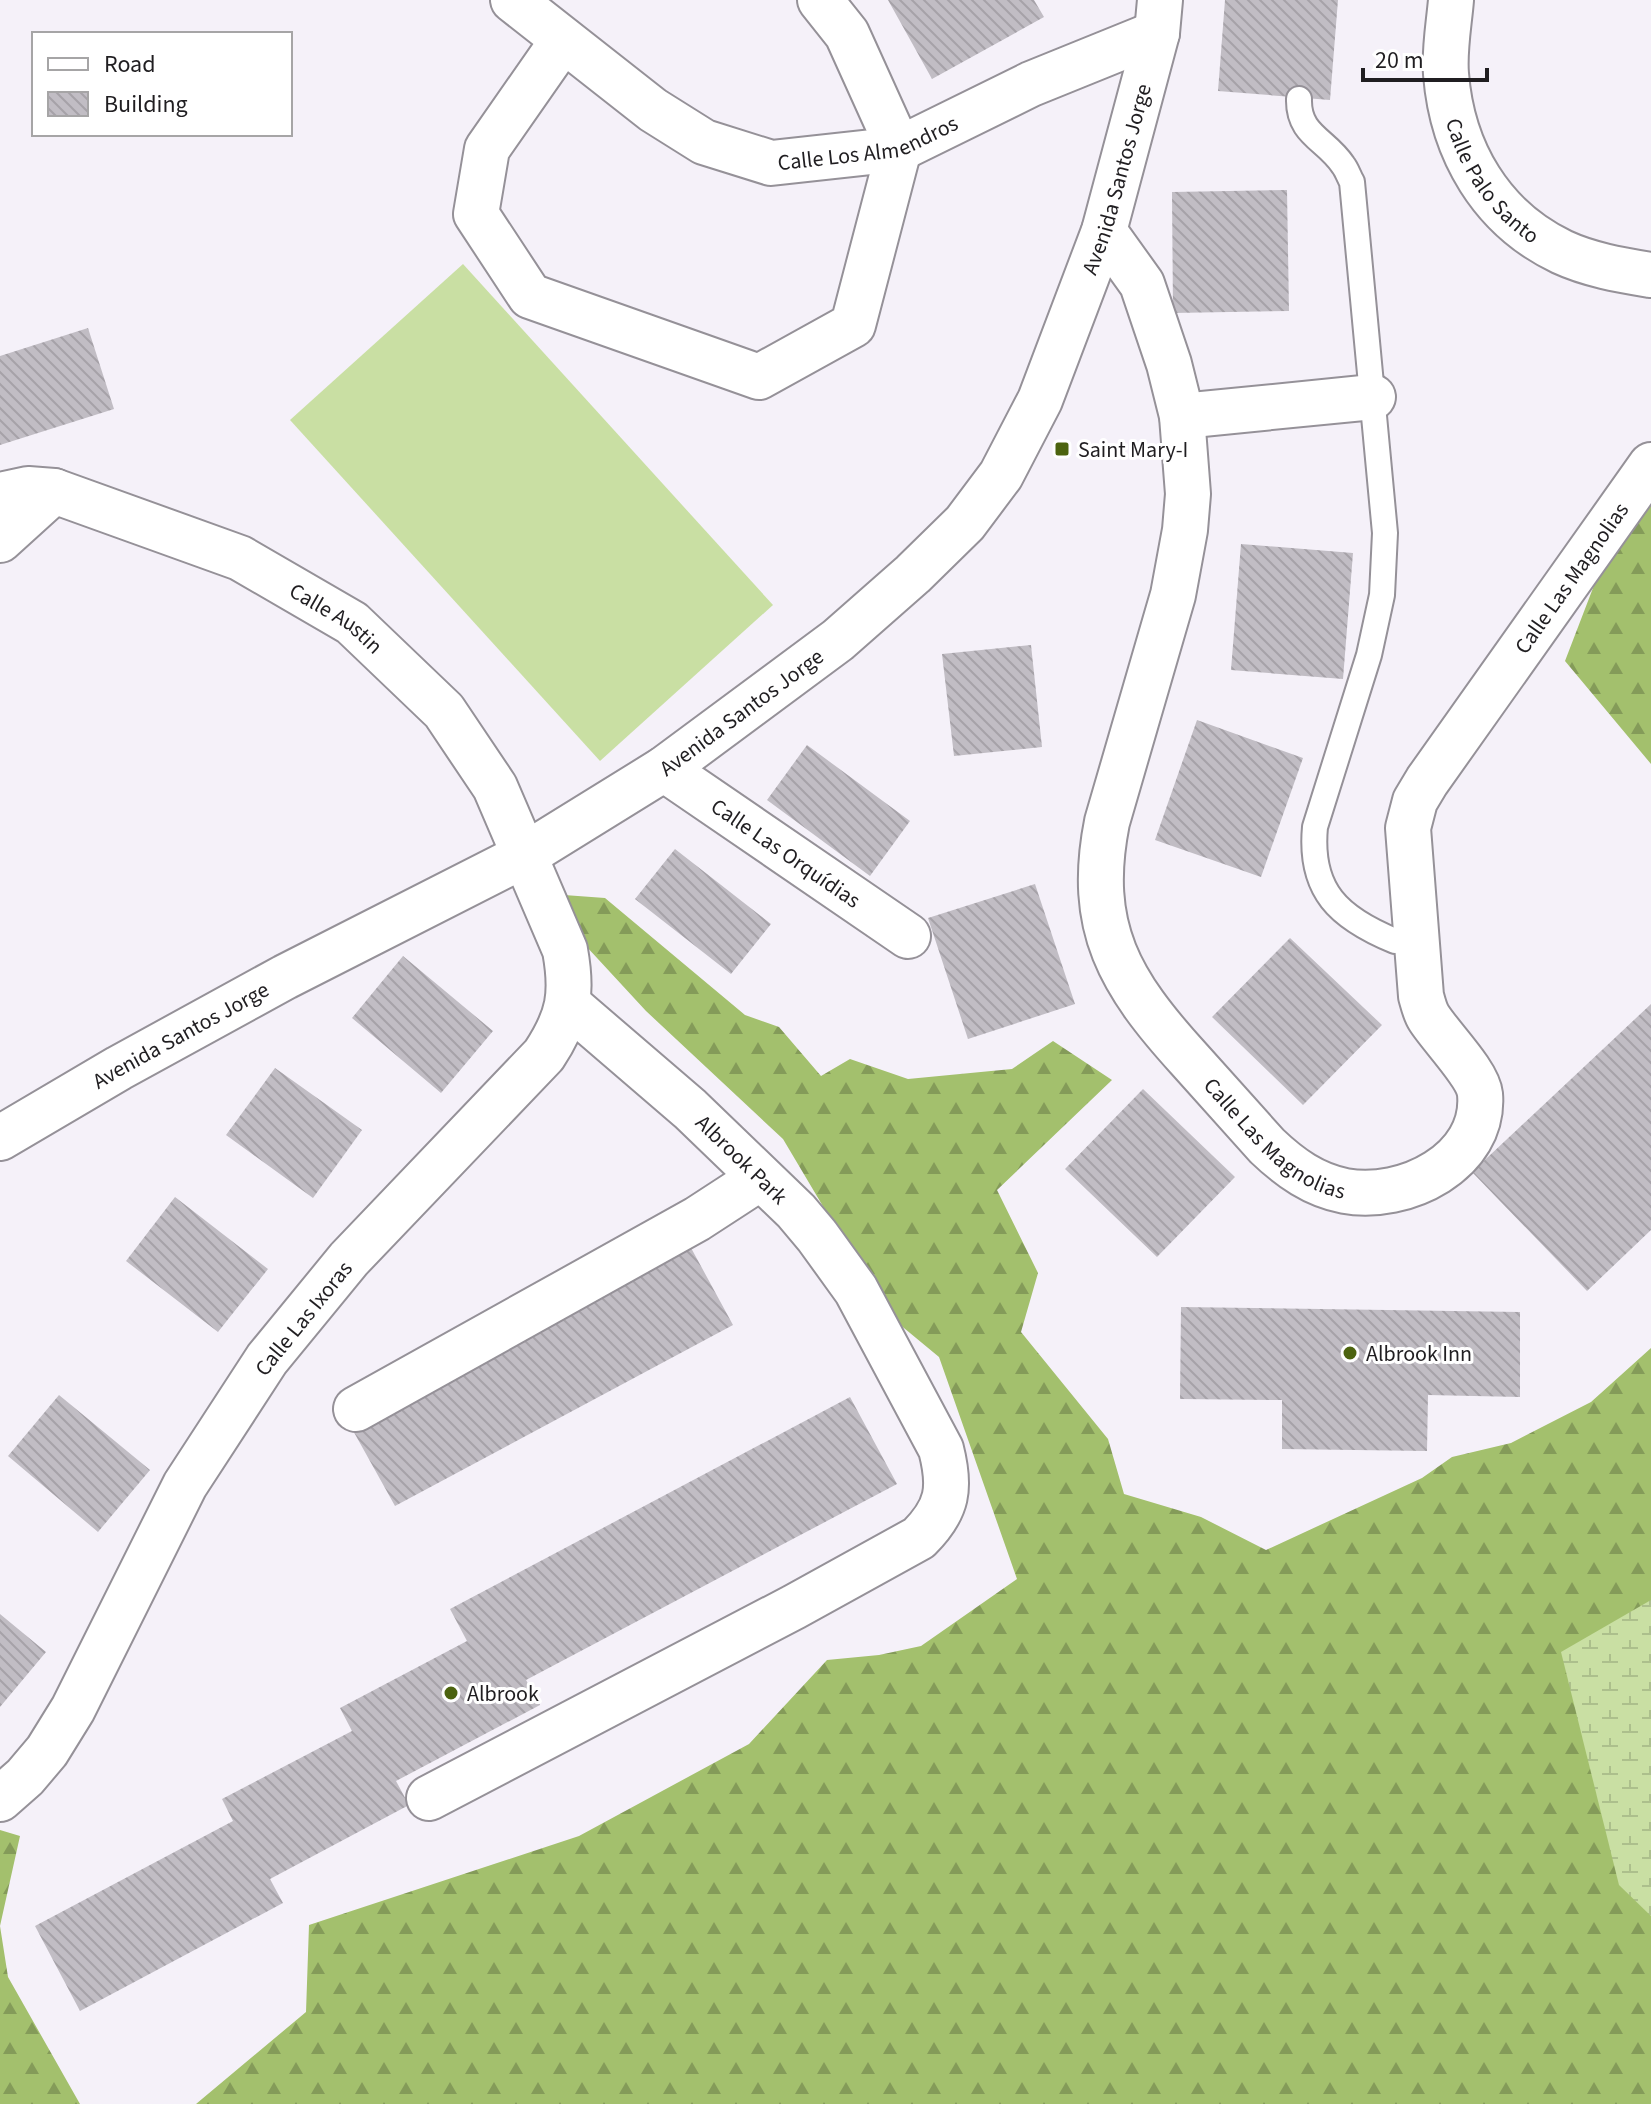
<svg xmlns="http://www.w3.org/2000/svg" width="1651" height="2104" font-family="'Source Sans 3',sans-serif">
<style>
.forest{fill:url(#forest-firs)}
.wetland{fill:url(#wetland-marsh)}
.pitch{fill:#c9dfa3}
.building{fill:url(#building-back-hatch)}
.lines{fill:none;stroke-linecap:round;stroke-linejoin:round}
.lane-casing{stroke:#959198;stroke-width:28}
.street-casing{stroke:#959198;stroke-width:48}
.secondary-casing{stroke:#959198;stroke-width:48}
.lane{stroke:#fff;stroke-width:24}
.street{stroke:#fff;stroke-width:44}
.secondary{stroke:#fff;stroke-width:44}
.poi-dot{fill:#4c630f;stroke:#fff;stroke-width:3}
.labels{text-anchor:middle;stroke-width:6;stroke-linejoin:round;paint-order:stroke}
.street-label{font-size:22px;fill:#201e21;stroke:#fff}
.poi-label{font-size:22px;fill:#201e21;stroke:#fff;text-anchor:start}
</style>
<defs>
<pattern id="forest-firs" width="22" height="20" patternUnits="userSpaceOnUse" patternTransform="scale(2)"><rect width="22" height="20" fill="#a3c06d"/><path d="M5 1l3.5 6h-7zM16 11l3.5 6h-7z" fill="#849b59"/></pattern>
<pattern id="wetland-marsh" width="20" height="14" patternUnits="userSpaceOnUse" patternTransform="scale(2)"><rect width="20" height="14" fill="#c9dfa3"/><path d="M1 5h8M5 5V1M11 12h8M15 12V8" fill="none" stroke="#acbf8c"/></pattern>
<pattern id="building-back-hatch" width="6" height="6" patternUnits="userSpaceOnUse" patternTransform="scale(2)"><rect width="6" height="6" fill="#c1bdc4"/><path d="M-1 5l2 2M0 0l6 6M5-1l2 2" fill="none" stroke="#a6a2a8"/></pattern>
</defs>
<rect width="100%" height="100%" fill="#f5f1f9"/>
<path class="forest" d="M1651,504V764L1565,661L1603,562Z
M537,893L605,898L745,1015L779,1027L821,1076L850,1059L908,1079L1012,1069L1053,1041L1112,1080L997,1190L1038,1273L1021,1332L1108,1439L1124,1494L1201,1517L1266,1550L1422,1478L1452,1457L1511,1443L1591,1402L1651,1348V2104H196L306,2012L309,1925L579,1836L749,1744L827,1660L879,1655L921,1646L1017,1579L939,1357L887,1314L783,1139L646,1011Z
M0,1830L20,1836L0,1926Z
M0,1926L8,1977L80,2104H0Z"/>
<path class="wetland" d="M1651,1600V1916L1619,1885L1561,1652Z"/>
<path class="pitch" d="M463,264L773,605L600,761L290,420Z"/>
<path class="building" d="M888,0H1034L1044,17L932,79Z
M1225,0H1338L1330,100L1218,91Z
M1287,190L1289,311L1173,313L1172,192Z
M88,328L114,409L0,445V356Z
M1241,544L1353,553L1343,679L1231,670Z
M1031,645L1042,747L954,756L942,654Z
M1197,720L1303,758L1261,877L1155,840Z
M807,745L910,821L870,876L767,800Z
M675,849L771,924L731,974L635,899Z
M1035,884L1075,1004L968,1039L928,918Z
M1290,938L1382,1025L1303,1105L1212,1017Z
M403,956L493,1031L441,1093L352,1018Z
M1651,1004V1230L1587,1291L1472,1172Z
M275,1068L362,1130L313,1198L226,1135Z
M1143,1089L1235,1177L1157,1257L1065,1169Z
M175,1197L268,1269L218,1332L126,1261Z
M690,1246L733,1325L395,1506L351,1427Z
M1181,1307L1520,1312V1397L1428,1395L1427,1451L1282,1449V1400L1180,1399Z
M59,1395L150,1470L98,1532L8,1456Z
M850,1397L897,1484L526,1680L540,1705L396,1781L409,1805L270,1879L283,1903L80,2011L35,1926L233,1821L222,1799L352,1731L340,1708L467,1641L450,1609Z
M0,1614L46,1652L0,1707Z"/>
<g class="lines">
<defs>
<path id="lane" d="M1299,99C1298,135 1326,139 1343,165C1347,170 1349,177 1352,182L1385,533L1382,595L1369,655L1315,827C1309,891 1339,918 1395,941"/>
<g id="street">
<path id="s1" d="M513,0L653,110L704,142L771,163L899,149L1031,84L1157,33"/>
<path id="s2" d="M1451,0C1449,24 1444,50 1446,74C1452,151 1491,218 1562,252C1590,265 1621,270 1651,275"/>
<path d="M563,40L487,149L476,214L530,296L759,377L853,325L899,149L847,34L820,0"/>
<path id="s3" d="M1104,231L1142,284L1169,364L1182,416L1188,494L1185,530L1173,595L1107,822C1086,928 1120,983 1189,1059C1215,1088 1241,1117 1267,1146C1290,1168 1314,1185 1345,1191C1404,1202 1486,1162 1480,1094C1478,1074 1441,1037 1429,1018C1425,1012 1423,1003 1421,996L1408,828L1415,801L1427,781L1651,465"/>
<path d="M1182,416L1373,397"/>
<path id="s4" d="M0,495L28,489L54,491L240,558L352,623L444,711L495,787L565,950C573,994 569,1017 544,1055L349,1259L267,1359L185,1485L73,1709L47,1751L25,1777L0,1799"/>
<path d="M0,540L54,491"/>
<path id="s5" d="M664,769L908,936"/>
<path d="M356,1409L697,1219L760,1178"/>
<path d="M429,1798L794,1607L919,1538C948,1509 951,1488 941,1449L856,1290L817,1236L796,1211L690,1109L569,1005"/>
</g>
<g id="secondary">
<path id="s6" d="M0,1138L119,1068L285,977L525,855L664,769L838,640L913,574L965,523L1001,475L1040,400L1104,231L1157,33L1160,0"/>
</g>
</defs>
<use href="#lane" class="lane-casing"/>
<use href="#street" class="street-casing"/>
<use href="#secondary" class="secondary-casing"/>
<use href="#lane" class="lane"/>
<use href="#street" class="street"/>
<use href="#secondary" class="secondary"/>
</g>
<g class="poi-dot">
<rect x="1054" y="441" width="16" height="16" rx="4"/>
<circle cx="1350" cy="1353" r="8"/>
<circle cx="451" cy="1693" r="8"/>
</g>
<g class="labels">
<g class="street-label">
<text dy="8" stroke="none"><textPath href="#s1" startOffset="408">Calle Los Almendros</textPath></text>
<text dy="8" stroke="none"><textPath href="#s2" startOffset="194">Calle Palo Santo</textPath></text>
<text dy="8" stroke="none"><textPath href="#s6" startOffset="1528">Avenida Santos Jorge</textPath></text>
<text dy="8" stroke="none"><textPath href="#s3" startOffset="1866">Calle Las Magnolias</textPath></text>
<text dy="8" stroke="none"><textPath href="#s4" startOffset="366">Calle Austin</textPath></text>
<text dy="8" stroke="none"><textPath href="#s6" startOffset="856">Avenida Santos Jorge</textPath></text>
<text dy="8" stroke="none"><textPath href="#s5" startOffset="148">Calle Las Orquídias</textPath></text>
<text dy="8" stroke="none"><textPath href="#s6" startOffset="208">Avenida Santos Jorge</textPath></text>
<text dy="8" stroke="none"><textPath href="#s3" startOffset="1002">Calle Las Magnolias</textPath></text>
<text transform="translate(742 1159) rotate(44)" y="8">Albrook Park</text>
<text transform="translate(303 1318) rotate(-51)" y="8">Calle Las Ixoras</text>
</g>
<g class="poi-label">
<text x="1078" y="457">Saint Mary-I</text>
<text x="1366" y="1361">Albrook Inn</text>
<text x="467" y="1701">Albrook</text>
</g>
</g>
<rect x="32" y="32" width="260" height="104" fill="#ffffff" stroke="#a6a5a6" stroke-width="2"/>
<rect x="48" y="58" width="40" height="12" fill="#ffffff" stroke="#a6a5a6" stroke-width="2"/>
<text x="104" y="72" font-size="24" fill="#201e21">Road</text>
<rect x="48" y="92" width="40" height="24" fill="url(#building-back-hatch)" stroke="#a6a5a6" stroke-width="2"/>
<text x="104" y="112" font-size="24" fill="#201e21">Building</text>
<path d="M1363 68v12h124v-12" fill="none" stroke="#201e21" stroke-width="4"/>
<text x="1375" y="68" font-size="24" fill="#201e21" stroke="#ffffff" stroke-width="6" paint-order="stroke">20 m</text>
</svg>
